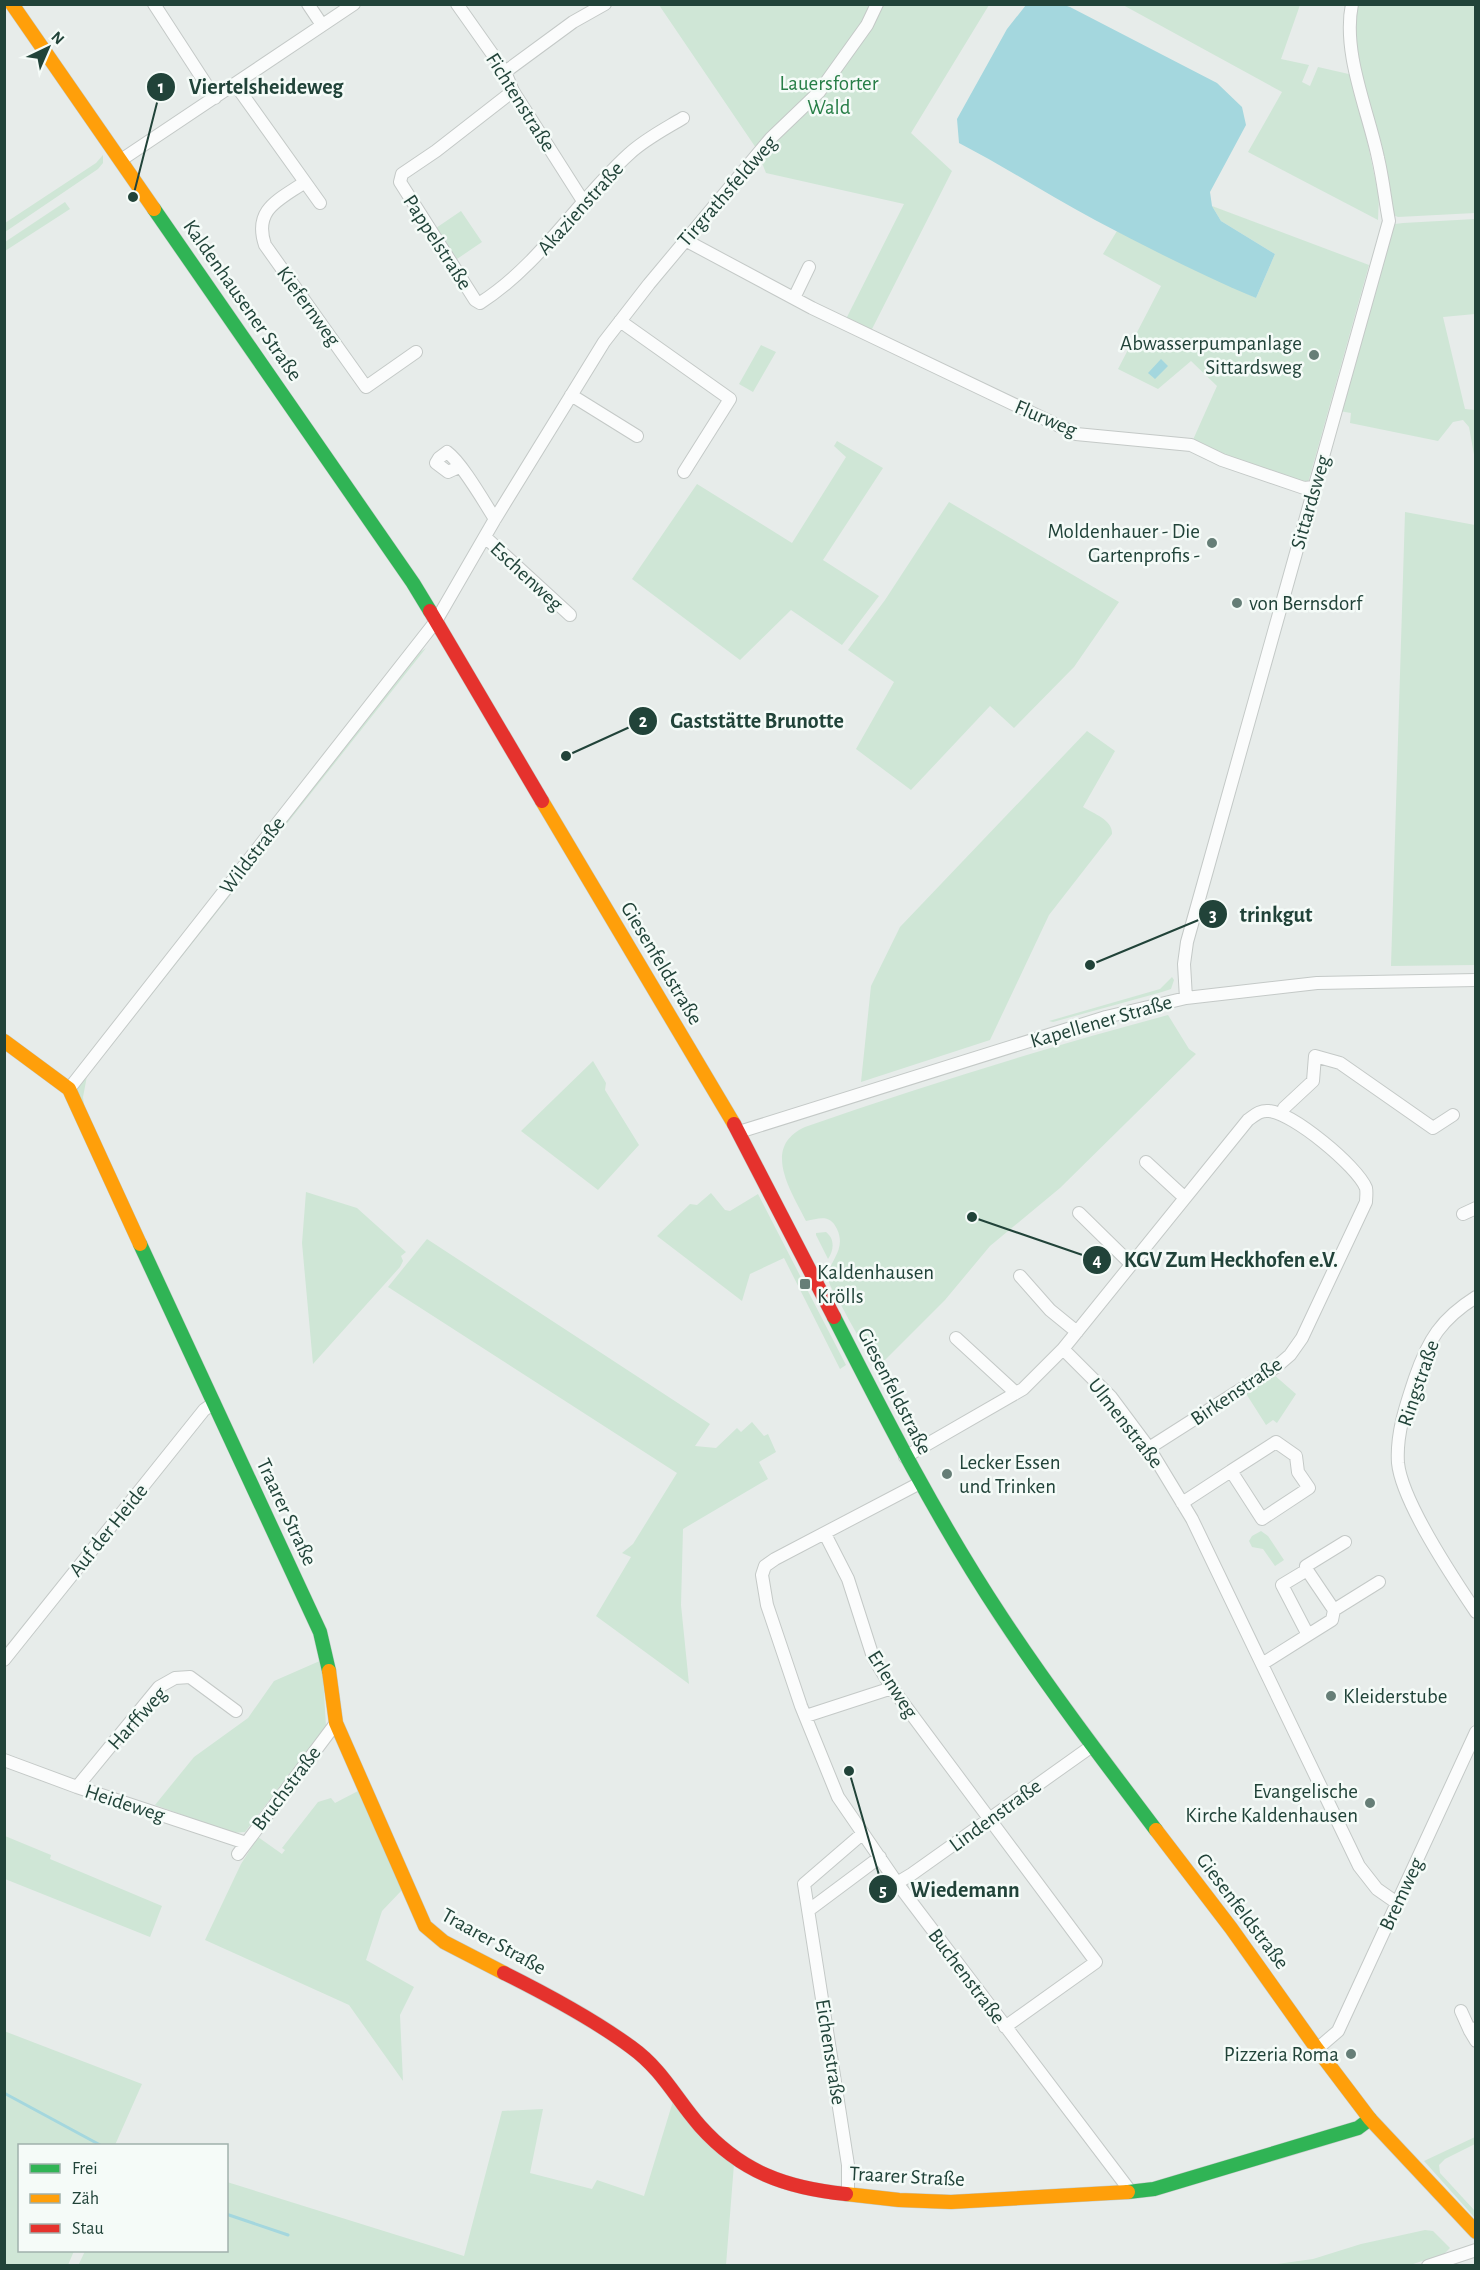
<svg xmlns="http://www.w3.org/2000/svg" width="1480" height="2270" font-family="'Alegreya Sans',sans-serif">
<style>
.green{fill:#cfe6d6}
.water{fill:#a4d7de}
.lines{fill:none;stroke-linecap:round;stroke-linejoin:round}
.stream{stroke:#a4d7de;stroke-width:3}
.street-casing{stroke:#c4c9c7;stroke-width:14}
.fast-casing{stroke:#c2cac7;stroke-width:15}
.slow-casing{stroke:#c2cac7;stroke-width:15}
.jam-casing{stroke:#c2cac7;stroke-width:15}
.street{stroke:#fbfcfc;stroke-width:12}
.fast{stroke:#30b455;stroke-width:14}
.slow{stroke:#ff9f0a;stroke-width:14}
.jam{stroke:#e5322d;stroke-width:14}
.poi-dot{fill:#667e77;stroke:#f5fbf8;stroke-width:2}
.labels{text-anchor:middle;stroke-width:5;stroke-linejoin:round;paint-order:stroke}
.park-label{font-size:21px;fill:#277e47;stroke:#f5fbf8}
.street-label{font-size:21px;fill:#214339;stroke:#f5fbf8}
.poi-label{font-size:21px;fill:#214339;stroke:#f5fbf8;text-anchor:end}
.leader{fill:none;stroke:#214339;stroke-width:2}
.callout-dot{fill:#214339;stroke:#f5fbf8;stroke-width:2}
.mark-label{font-size:18px;text-anchor:middle;font-weight:bold;fill:#fff}
.callout-label{font-size:22px;text-anchor:middle;font-weight:bold;fill:#214339;stroke:#f5fbf8;stroke-width:5;stroke-linejoin:round;paint-order:stroke}
</style>
<rect width="100%" height="100%" fill="#e7ecea"/>
<path class="green" d="M659,5H989L911,133L952,171L871,331L846,319L904,204L766,173L756,148Z
M1123,5H1300L1281,59L1309,65L1302,82L1310,86L1318,67L1353,75L1379,197L1378,220L1248,152L1282,92Z
M1357,5H1475V213L1398,217L1393,215L1357,60L1353,23Z
M103,155V163L98,169L5,232V223L96,163Z
M65,202L70,209L5,251V242Z
M1212,206L1369,265L1308,483L1302,484L1192,442L1217,386L1191,361L1158,389L1118,369L1161,286L1103,254L1117,231L1256,298L1275,254L1221,221Z
M461,211L482,242L457,259L436,228Z
M1475,219V314L1443,317L1465,409L1475,410V460L1469,427L1463,420L1453,422L1438,441L1350,423L1351,413L1339,411L1391,229L1395,224L1403,223Z
M761,345L776,352L753,392L739,384Z
M837,441L883,468L823,560L879,596L842,645L791,610L740,660L632,579L697,484L792,543L846,457L834,446Z
M949,502L1119,602L1074,667L1014,728L990,706L911,790L856,749L894,682L848,650L885,600Z
M1405,512L1475,525V965L1391,966Z
M426,648L87,1076L83,1097L85,1112L77,1089L419,653Z
M1087,731L1115,751L1083,807C1094,814 1113,820 1112,834L1049,915L990,1040L861,1082L871,986L900,927Z
M1172,977L1174,980L1171,989L1162,992L1053,1022L1049,1021L1160,989Z
M1168,1015L1189,1049L1196,1054L1060,1188L990,1246L945,1300L877,1368C864,1346 851,1325 840,1303C837,1296 831,1289 829,1282C824,1263 848,1253 837,1229C830,1214 820,1218 806,1221C791,1191 761,1147 805,1127C925,1085 1045,1048 1168,1015Z
M593,1061L606,1083L605,1090L639,1145L598,1190L521,1131Z
M306,1192L357,1208L406,1252L401,1256L403,1261L400,1267L313,1364L302,1243Z
M711,1193L725,1210L730,1211L758,1194L846,1365L840,1369L784,1258L750,1274L742,1301L657,1236L690,1204L697,1205Z
M826,1232C835,1239 834,1250 828,1259L816,1235V1233Z
M427,1239L710,1424L695,1446L716,1448L737,1428L741,1432L752,1422L764,1436L768,1434L776,1452L759,1462L768,1479L683,1529L681,1605L689,1684L596,1616L631,1557L622,1553L633,1544L677,1473L388,1287Z
M1273,1374L1296,1394L1277,1423L1273,1420L1266,1425L1245,1392Z
M1261,1531L1268,1536L1284,1560L1275,1566L1263,1549L1252,1547L1249,1541L1252,1536Z
M322,1660L326,1726L245,1832L233,1833L155,1805L194,1757L248,1718L274,1681Z
M358,1791L402,1890L382,1911L366,1960L414,1987L400,2015L403,2081L349,2005L205,1940L241,1864L258,1837L282,1854L285,1850L282,1848L318,1802L331,1798L335,1803Z
M5,1836L51,1855L50,1859L162,1906L150,1937L5,1879Z
M4,2031L142,2084L115,2145L20,2146V2250L74,2251L68,2265H5Z
M674,2098L734,2164L726,2265L78,2266L85,2251L226,2250L227,2182L464,2256L502,2111L543,2109L530,2173L592,2189L597,2180L644,2196Z
M1475,2137V2144L1445,2159L1439,2165L1440,2173L1475,2211V2218L1424,2161Z
M1425,2230L1433,2231L1450,2248L1444,2254L1410,2265H1270L1313,2259L1361,2244Z"/>
<path class="water" d="M1026,5H1064L1070,7L1217,83L1242,107L1246,125L1210,192L1212,206L1221,221L1275,254L1256,298C1201,275 1148,248 1095,220C1049,195 1005,167 959,143L957,119L1007,29Z
M1161,359L1168,366L1155,379L1148,373Z"/>
<g class="lines">
<path class="stream" d="M4,2093L102,2146
M226,2214L288,2235"/>
<defs>
<path id="street" d="M154,4L215,98
M308,4L322,25
M457,4L505,72L513,91L583,201
M505,72L573,22L605,4
M235,84L320,203
M513,91L436,151L402,174L400,182L475,300L480,303C541,264 577,201 629,154C645,139 665,129 683,118
M121,160L354,4
M305,182C279,200 253,209 265,245L366,387L416,352
M685,240L812,308L1076,434L1191,445L1222,460L1304,488L1314,487
M794,298L809,267
M620,321L730,399L684,472
M571,395L637,436
M459,467L448,472L436,463L439,458L447,452C462,463 484,502 495,519
M485,537L570,615
M1186,998L1184,964L1187,942L1389,221C1385,200 1383,179 1378,158C1368,110 1342,53 1352,4
M69,1089L436,621L495,519L604,342L649,284L771,138L819,92L867,25L877,4
M1282,1115L1284,1108L1313,1081L1315,1056L1340,1063L1433,1128L1453,1115
M739,1132L1106,1017L1186,998L1317,983L1476,980
M1146,1162L1185,1198
M1079,1213L1131,1264
M1463,1214L1476,1208
M1020,1276L1050,1310L1077,1332
M1476,1297C1441,1319 1428,1340 1415,1378C1406,1405 1396,1434 1398,1463C1402,1502 1453,1578 1476,1612
M956,1338L1016,1393
M1063,1349L1111,1397L1149,1448L1192,1519L1359,1866L1377,1889L1397,1903
M905,1457L1023,1389L1063,1349L1248,1120C1255,1115 1260,1110 1269,1111C1293,1113 1357,1166 1366,1188C1367,1193 1366,1198 1366,1202L1302,1338L1290,1355L1276,1367L1149,1448
M920,1483L775,1559L765,1566L762,1575L767,1605L801,1706L838,1797L897,1883L1131,2192
M1182,1503L1231,1471L1262,1519L1309,1488L1298,1472L1296,1456L1276,1442L1231,1471
M825,1534L848,1579L873,1657L892,1688L1096,1962L1005,2027
M1307,1570L1306,1566L1345,1542
M1308,1635L1332,1620L1334,1610
M4,1660L204,1410L214,1403
M1262,1664L1308,1635L1282,1585L1307,1570L1334,1610L1379,1582
M806,1716L892,1688
M4,1760L77,1787L246,1843
M77,1787L159,1687L175,1678L190,1677L236,1711
M238,1854L336,1723
M897,1883L912,1874L1092,1746
M809,1910L880,1857
M1461,2011L1470,2031
M1476,2028L1470,2031L1476,2041
M1317,2049L1338,2031L1476,1732
M848,2195V2165L804,1884L862,1834
M1428,2266L1476,2250"/>
<path id="fast" d="M154,209L413,583L430,611
M140,1244L320,1632L329,1671
M834,1317C886,1419 938,1521 1001,1616C1049,1689 1103,1760 1156,1830
M1128,2192L1154,2189L1358,2128L1370,2119"/>
<path id="slow" d="M12,4L154,209
M542,801L734,1124
M4,1041L69,1089L140,1244
M329,1671L336,1723L425,1926L444,1942L504,1973
M1156,1830L1231,1928L1317,2049L1370,2119L1476,2232
M846,2194L899,2200L951,2202L1128,2192"/>
<path id="jam" d="M430,611L542,801
M734,1124L834,1317
M504,1973C546,1994 593,2019 631,2047C663,2070 676,2099 700,2126C741,2172 786,2188 846,2194"/>
</defs>
<use href="#street" class="street-casing"/>
<use href="#fast" class="fast-casing"/>
<use href="#slow" class="slow-casing"/>
<use href="#jam" class="jam-casing"/>
<use href="#street" class="street"/>
<use href="#fast" class="fast"/>
<use href="#slow" class="slow"/>
<use href="#jam" class="jam"/>
</g>
<g class="poi-dot">
<circle cx="1314" cy="355" r="6"/>
<circle cx="1212" cy="543" r="6"/>
<circle cx="1237" cy="603" r="6"/>
<rect x="799" y="1278" width="12" height="12" rx="3"/>
<circle cx="947" cy="1474" r="6"/>
<circle cx="1331" cy="1696" r="6"/>
<circle cx="1370" cy="1803" r="6"/>
<circle cx="1351" cy="2054" r="6"/>
</g>
<g class="labels">
<g class="park-label">
<text x="829" y="90">Lauersforter<tspan x="829" dy="24">Wald</tspan></text>
</g>
<g class="street-label">
<text transform="translate(521 102) rotate(58)" y="7">Fichtenstraße</text>
<text transform="translate(727 191) rotate(-49)" y="7">Tirgrathsfeldweg</text>
<text transform="translate(580 208) rotate(-48)" y="7">Akazienstraße</text>
<text transform="translate(438 242) rotate(57)" y="7">Pappelstraße</text>
<text transform="translate(243 300) rotate(55)" y="7">Kaldenhausener Straße</text>
<text transform="translate(309 306) rotate(54)" y="7">Kiefernweg</text>
<text transform="translate(1046 418) rotate(23)" y="7">Flurweg</text>
<text transform="translate(1310 502) rotate(-74)" y="7">Sittardsweg</text>
<text transform="translate(527 576) rotate(43)" y="7">Eschenweg</text>
<text transform="translate(252 855) rotate(-52)" y="7">Wildstraße</text>
<text transform="translate(662 963) rotate(59)" y="7">Giesenfeldstraße</text>
<text transform="translate(1101 1021) rotate(-16)" y="7">Kapellener Straße</text>
<text transform="translate(1418 1383) rotate(-71)" y="7">Ringstraße</text>
<text transform="translate(895 1391) rotate(63)" y="7">Giesenfeldstraße</text>
<text transform="translate(1236 1391) rotate(-34)" y="7">Birkenstraße</text>
<text transform="translate(1126 1423) rotate(52)" y="7">Ulmenstraße</text>
<text transform="translate(287 1512) rotate(65)" y="7">Traarer Straße</text>
<text transform="translate(108 1530) rotate(-51)" y="7">Auf der Heide</text>
<text transform="translate(893 1684) rotate(58)" y="7">Erlenweg</text>
<text transform="translate(137 1718) rotate(-48)" y="7">Harffweg</text>
<text transform="translate(286 1788) rotate(-53)" y="7">Bruchstraße</text>
<text transform="translate(125 1803) rotate(18)" y="7">Heideweg</text>
<text transform="translate(995 1815) rotate(-36)" y="7">Lindenstraße</text>
<text transform="translate(1401 1894) rotate(-65)" y="7">Bremweg</text>
<text transform="translate(1243 1911) rotate(53)" y="7">Giesenfeldstraße</text>
<text transform="translate(494 1941) rotate(29)" y="7">Traarer Straße</text>
<text transform="translate(967 1976) rotate(53)" y="7">Buchenstraße</text>
<text transform="translate(831 2052) rotate(81)" y="7">Eichenstraße</text>
<text transform="translate(907 2176) rotate(3)" y="7">Traarer Straße</text>
</g>
<g class="poi-label">
<text x="1302" y="350">Abwasserpumpanlage<tspan x="1302" dy="24">Sittardsweg</tspan></text>
<text x="1200" y="538">Moldenhauer - Die<tspan x="1200" dy="24">Gartenprofis -</tspan></text>
<text x="1249" y="610" text-anchor="start">von Bernsdorf</text>
<text x="817" y="1279" text-anchor="start">Kaldenhausen<tspan x="817" dy="24">Krölls</tspan></text>
<text x="959" y="1469" text-anchor="start">Lecker Essen<tspan x="959" dy="24">und Trinken</tspan></text>
<text x="1343" y="1703" text-anchor="start">Kleiderstube</text>
<text x="1358" y="1798">Evangelische<tspan x="1358" dy="24">Kirche Kaldenhausen</tspan></text>
<text x="1339" y="2061">Pizzeria Roma</text>
</g>
</g>
<path class="leader" d="M133 197L161 87M566 756L643 721M1090 965L1213 914M972 1217L1097 1260M849 1771L883 1889"/>
<g class="callout-dot">
<circle cx="133" cy="197" r="6"/>
<circle cx="566" cy="756" r="6"/>
<circle cx="1090" cy="965" r="6"/>
<circle cx="972" cy="1217" r="6"/>
<circle cx="849" cy="1771" r="6"/>
<circle cx="161" cy="87" r="15"/>
<circle cx="643" cy="721" r="15"/>
<circle cx="1213" cy="914" r="15"/>
<circle cx="1097" cy="1260" r="15"/>
<circle cx="883" cy="1889" r="15"/>
</g>
<g class="mark-label">
<text x="161" y="93">1</text>
<text x="643" y="727">2</text>
<text x="1213" y="921">3</text>
<text x="1097" y="1266">4</text>
<text x="883" y="1896">5</text>
</g>
<g class="callout-label">
<text x="266" y="94">Viertelsheideweg</text>
<text x="757" y="728">Gaststätte Brunotte</text>
<text x="1276" y="922">trinkgut</text>
<text x="1231" y="1267">KGV Zum Heckhofen e.V.</text>
<text x="965" y="1897">Wiedemann</text>
</g>
<rect width="1480" height="2270" fill="none" stroke="#214339" stroke-width="12"/>
<rect x="18" y="2144" width="210" height="108" fill="#f5fbf8" stroke="#a0b1ac" stroke-width="1.5"/>
<rect x="30" y="2164" width="30" height="9" fill="#30b455" stroke="#a0b1ac" stroke-width="1.5"/>
<text x="72" y="2174" font-size="18" fill="#214339">Frei</text>
<rect x="30" y="2194" width="30" height="9" fill="#ff9f0a" stroke="#a0b1ac" stroke-width="1.5"/>
<text x="72" y="2204" font-size="18" fill="#214339">Zäh</text>
<rect x="30" y="2224" width="30" height="9" fill="#e5322d" stroke="#a0b1ac" stroke-width="1.5"/>
<text x="72" y="2234" font-size="18" fill="#214339">Stau</text>
<g transform="translate(48 48) rotate(44)" stroke="#f5fbf8" stroke-width="4.5" paint-order="stroke">
<path d="M0-4.5L10 22L0 15L-10 22Z" fill="#214339"/>
<text y="-9" font-size="16" font-weight="bold" text-anchor="middle" fill="#214339">N</text>
</g>
</svg>
